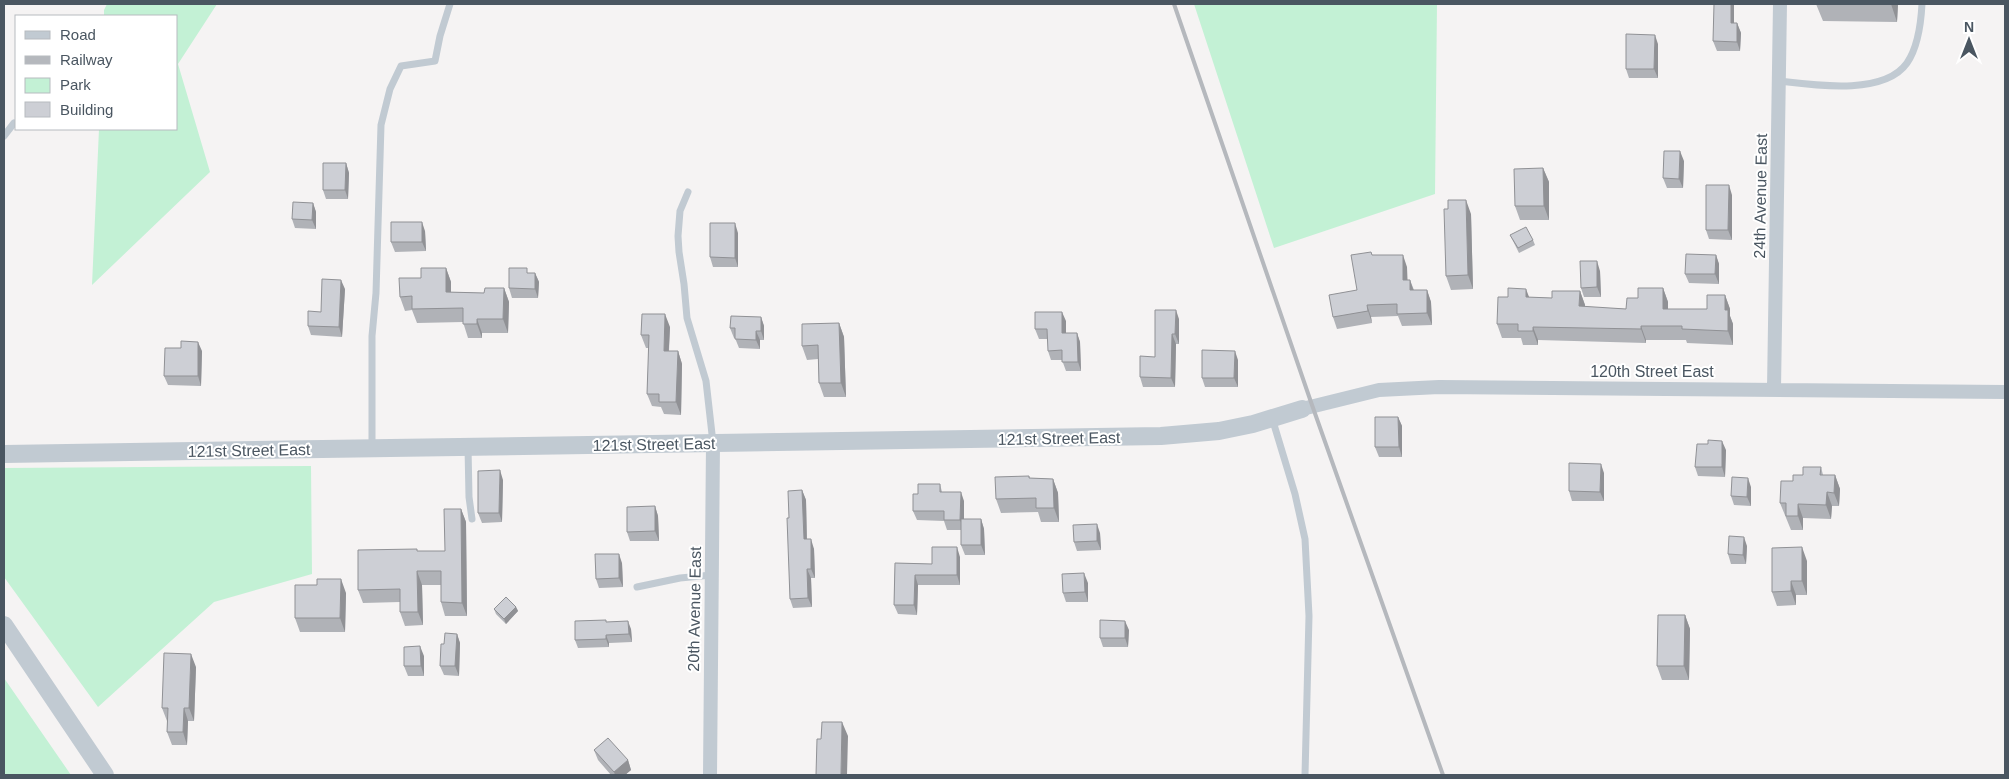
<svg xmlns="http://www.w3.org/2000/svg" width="2009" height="779" font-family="Arial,sans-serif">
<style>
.green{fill:#c3f1d5}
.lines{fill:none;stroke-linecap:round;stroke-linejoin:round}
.service{stroke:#c1cad2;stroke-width:7}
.minor{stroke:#c1cad2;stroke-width:14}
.tertiary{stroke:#c1cad2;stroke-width:18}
.rail{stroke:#b5b8bd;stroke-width:4}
.wall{fill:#b0b2b7}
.shaded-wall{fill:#909195}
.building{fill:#cdcfd5;stroke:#909195}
.labels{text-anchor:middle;stroke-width:4;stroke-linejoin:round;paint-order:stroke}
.street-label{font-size:16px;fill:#4a5661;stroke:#fff}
</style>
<rect width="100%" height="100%" fill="#f5f3f3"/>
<path class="green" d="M107,4H217L178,64L210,172L92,285L99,129H176V16H104V10Z
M1194,4H1437L1435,194L1274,248Z
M311,466L312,574L214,602L98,707L4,577V468Z
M4,678L71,775H4Z"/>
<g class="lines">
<path class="service" d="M1779,81C1813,85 1884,96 1907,63C1918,47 1921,23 1922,4
M4,136L14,123
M688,192L680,211L678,236L679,252L684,284L687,318L706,381L713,443
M1272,418L1295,494L1305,539L1309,616L1305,775
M468,447L469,497L472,519
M372,448V336L376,293L381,125L390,89L401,66L435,61L440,36L450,4
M637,587L680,578L712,575"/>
<path class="minor" d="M1774,389L1780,4
M1302,409L1379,390L1439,387L2005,392
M710,775L713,444"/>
<path class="tertiary" d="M4,454L1161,436L1219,431L1253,424L1302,409
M4,625L105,775"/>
<path class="rail" d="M1174,4L1312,405L1443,775"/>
</g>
<path class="wall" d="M1816,4H1898L1897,22L1823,21Z
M1737,23L1741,33L1740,51H1717L1713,41Z
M1658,44V78H1629L1626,69Z
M1684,161L1683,188H1667L1663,178Z
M346,163L349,173L348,199H326L323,190Z
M1543,168L1549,182V220H1520L1515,206Z
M1732,195V240L1709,239L1706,230Z
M313,203L316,212V229L295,228L292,219Z
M1471,214L1473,289L1451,290L1446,276Z
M425,231L426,251L395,252L391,242Z
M738,233V267H713L710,257Z
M1510,235L1533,240L1535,245L1519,253Z
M1371,252L1372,255L1407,267V280H1410L1414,290H1427L1431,302L1432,325L1402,326L1398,316L1371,317L1372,323L1337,329L1333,317L1357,290Z
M1716,255L1719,264V284L1689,283L1685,274Z
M446,268L451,282V292L484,293L504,288L509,302L508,333H482V338H468L463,322L417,323L412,310L405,311L400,297L421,278Z
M1600,271L1601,297H1584L1581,288Z
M528,273H535L539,282L538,298H512L509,288Z
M1663,288L1668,302V309H1707L1725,295L1730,309V316L1733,324V345L1687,343L1686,340H1646V343L1538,340V345H1523L1521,338H1502L1497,324L1508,297L1552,298L1580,291L1585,305V307L1626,309L1638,298Z
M345,289L342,337L311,335L308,326L321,312Z
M761,317L764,326V340H760V349L739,348L735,338H734L730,328Z
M1179,319V344H1176L1175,387H1143L1140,377L1155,357Z
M1066,321V333H1077L1080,342L1081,371H1066L1062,360H1051L1048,351V339H1039L1035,329Z
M839,323L844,337L846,397H824L819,383L818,359L807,360L802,346Z
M670,327L669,351H678L682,364L681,415L664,414L661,407L652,406L647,394L649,348H646L641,335Z
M202,351L201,386L168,385L164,376Z
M1238,360V387H1205L1202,378Z
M1398,417L1402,426V457H1379L1375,447Z
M1726,450L1725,477L1698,476L1695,467Z
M1821,467L1823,475H1835L1840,489L1839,506H1832L1831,519L1803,518V530H1791L1780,503L1793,481L1803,475Z
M1604,473V501H1572L1569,491Z
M1029,476L1030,478L1053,479L1058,493L1059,522H1041L1038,512L1001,513L996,499Z
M503,480L502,522L482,523L478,513Z
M940,484L942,492L964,501V519H981L984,529L985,555H965L961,545V530H947L944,521L917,520L913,511L918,494Z
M1751,487V506L1734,505L1731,496Z
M802,490L806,500L807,539L814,549L815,578H811L812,607L793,608L790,599L789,518Z
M655,506L658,516L659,541H630L627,532Z
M461,509L466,522L467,616H445L441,602V585H422L423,625L405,626L400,612V602L363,603L358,590L417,551H445Z
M1100,533L1101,550L1077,551L1074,542Z
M1747,546L1746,564H1731L1728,554Z
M960,557V585H918L917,615L898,614L894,605L895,563L932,564Z
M1807,561V595H1796V605L1777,606L1772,592Z
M622,563L623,587L599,588L596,579Z
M1088,583V602H1066L1063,593Z
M317,585L346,593L345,632H300L295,618Z
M516,607L518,611L506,624L496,614L494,609Z
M1685,615L1690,629L1689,680H1662L1657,666Z
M607,622L631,629L632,642L609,643V647L578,648L575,640Z
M1129,630L1128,647H1103L1100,638Z
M457,634L460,643L459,676L444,675L440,666L444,644Z
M424,656V676H408L404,666Z
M196,667L194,721H188L187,745H172L167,732V721L162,708Z
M594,750L628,760L631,770L625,775H611L598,760Z"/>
<path class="shaded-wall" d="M1731,4H1734V33L1731,23Z
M1891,4H1898L1897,22Z
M1737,23L1741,33L1740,51L1737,42Z
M1655,35L1658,44V78L1654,69Z
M1680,151L1684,161L1683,188L1679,179Z
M346,163L349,173L348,199L345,190Z
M1543,168L1549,182V220L1544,206Z
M1729,185L1732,195V240L1728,230Z
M1466,200L1471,214L1473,289L1468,275Z
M313,203L316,212V229L312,220Z
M422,222L425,231L426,251L422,242Z
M735,223L738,233V267L735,258Z
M1403,255L1407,267L1408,292L1403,280Z
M1716,255L1719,264V284L1715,274Z
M1597,261L1600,271L1601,297L1597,287Z
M446,268L451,282V306L446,292Z
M535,273L539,282L538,298L535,289Z
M341,280L345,289L342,337L339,327Z
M1410,280L1414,292L1410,290Z
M504,288L509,302L508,333L503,319Z
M1663,288L1668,302V323L1663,309Z
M1526,289L1531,302L1526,297Z
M1427,290L1431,302L1432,325L1427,313Z
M1580,291L1585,305L1584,320L1579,306Z
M1725,295L1730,309V316L1733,324V345L1728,331L1725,310Z
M1367,305L1371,317L1372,323L1368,311Z
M1176,310L1179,319V344L1175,334Z
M1062,312L1066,321V343L1062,333Z
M665,314L670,327L668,364L664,351Z
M761,317L764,326V340L761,331Z
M477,319L482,333V338L477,324Z
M839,323L844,337L846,397L841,383Z
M1641,326L1646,340V343L1641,329Z
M1533,327L1538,340V345L1533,331Z
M756,331L760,340V349L756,340Z
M1077,333L1080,342L1081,371L1078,362Z
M1172,334L1176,344L1175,387L1171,378Z
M198,342L202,351L201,386L198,376Z
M678,351L682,364L681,415L676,402Z
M1235,351L1238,360V387L1234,378Z
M1398,417L1402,426V457L1399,447Z
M1722,441L1726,450L1725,477L1722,467Z
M1601,464L1604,473V501L1600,492Z
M500,470L503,480L502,522L499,513Z
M1835,475L1840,489L1839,506L1834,493Z
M1748,478L1751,487V506L1747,497Z
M1053,479L1058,493L1059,522L1054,508Z
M802,490L806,500L807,549L804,539Z
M961,492L964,501V530L960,520Z
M1827,492L1832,506L1831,519L1826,505Z
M1798,504L1803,518V530L1798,516Z
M655,506L658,516L659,541L655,531Z
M461,509L466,522L467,616L462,603Z
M981,519L984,529L985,555L981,545Z
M1097,524L1100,533L1101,550L1097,541Z
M1744,537L1747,546L1746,564L1743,555Z
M811,539L814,549L815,578L811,569Z
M957,547L960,557V585L957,575Z
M1802,547L1807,561V595L1802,581Z
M619,554L622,563L623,587L619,578Z
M807,569L811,578L812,607L808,598Z
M417,571L422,585L423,625L418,612Z
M1084,573L1088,583V602L1085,592Z
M915,575L918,585L917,615L914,605Z
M341,579L346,593L345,632L340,618Z
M1791,581L1796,595V605L1791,591Z
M516,607L518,611L506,624L504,619Z
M1685,615L1690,629L1689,680L1684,666Z
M628,621L631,629L632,642L629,634Z
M1125,621L1129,630L1128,647L1125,638Z
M457,634L460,643L459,676L455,666Z
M606,635L609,643V647L606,639Z
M420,646L424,656V676L421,666Z
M191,654L196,667L194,721L189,708Z
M184,708L188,721L187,745L183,732Z
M842,722L848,736L847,775H841Z
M628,760L631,770L625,775H615L614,772Z"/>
<path class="building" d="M1714,4H1731V23H1737V42L1713,41Z
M1626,34L1655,35L1654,69H1626Z
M1664,151H1680L1679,179L1663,178Z
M323,163H346L345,190H323Z
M1543,168L1544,206H1515L1514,169Z
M1706,185H1729L1728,230H1706Z
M1448,200H1466L1468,275L1446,276L1444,209H1448Z
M293,202L313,203L312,220L292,219Z
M391,222H422V242H391Z
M710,223H735V258L710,257Z
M1526,227L1533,240L1518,248L1510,235Z
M1371,252L1372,255H1403V280H1410V290H1427V313L1397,314V304L1367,305L1368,311L1333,317L1329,295L1357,290L1351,255Z
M1686,254L1716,255L1715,274H1685Z
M1580,261H1597V287L1581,288Z
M421,268H446V292L484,293L485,288H504L503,319H477V324H463V308L412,309V296L400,297L399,278H421Z
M509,268H527V273H535V289L509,288Z
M322,279L341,280L339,327L308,326V311L321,312Z
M1508,288L1526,289V297L1552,298V291H1580L1579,306L1626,309L1627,298H1638V288H1663V309H1707V295H1725V310H1728V331L1682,329V326H1641V329L1533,327V331H1518V324H1497L1498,297H1508Z
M1155,310H1176L1175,334H1172L1171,378L1140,377V356L1155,357Z
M1035,312H1062V333H1077L1078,362H1062V350L1048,351L1047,329H1035Z
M642,314H665L664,351H678L676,402H659V394H647L649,335H641Z
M731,316L761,317V331H756V340L735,339V328H730Z
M839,323L841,383H819L818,345L802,346V324Z
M181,341L198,342V376H164L165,348H181Z
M1202,350L1235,351L1234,378H1202Z
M1375,417H1398L1399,447H1375Z
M1708,440L1722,441V467H1695L1697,444H1708Z
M1569,463L1601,464L1600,492L1569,491Z
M1803,467H1821L1820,475H1835L1834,493L1827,492L1826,505L1798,504V516H1786V503H1780L1781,481H1793V475H1803Z
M500,470L499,513H478V471Z
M1029,476V478L1053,479L1054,508H1036V498L996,499L995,477Z
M1732,477L1748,478L1747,497L1731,496Z
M918,484H940V492H961L960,520H944V511H913V494H918Z
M802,490L804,539H811V569H807L808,598L790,599L787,518H789L788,491Z
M655,506V531L627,532V507Z
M444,509H461L462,603L441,602V571H417L418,612H400V589L358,590V550L417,549V551H445Z
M961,519H981V545H961Z
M1097,524V541L1074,542L1073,525Z
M1729,536L1744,537L1743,555L1728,554Z
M932,547H957V575H915L914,605H894L895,563L932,564Z
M1802,547V581H1791V591L1772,592V548Z
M595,554H619V578L596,579Z
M1084,573L1085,592L1063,593L1062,574Z
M317,579H341L340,618H295V585H317Z
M506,597L516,607L504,619L494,609Z
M1658,615H1685L1684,666H1657Z
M606,620V622L628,621L629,634L606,635V639L575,640V621Z
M1100,620L1125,621V638H1100Z
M445,633L457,634L455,666H440L441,644H444Z
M420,646L421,666H404V647Z
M164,653L191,654L189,708H184L183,732H167L168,708H162Z
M822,722H842L841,775H816L817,739H821Z
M608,738L628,760L614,772L594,750Z"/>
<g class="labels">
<g class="street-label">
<text transform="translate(1760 196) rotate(-89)" y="6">24th Avenue East</text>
<text x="1652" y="377">120th Street East</text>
<text transform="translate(1059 438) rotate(-1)" y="6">121st Street East</text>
<text transform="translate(654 444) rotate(-1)" y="6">121st Street East</text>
<text transform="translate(249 450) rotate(-1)" y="6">121st Street East</text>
<text transform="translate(694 609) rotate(-89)" y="6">20th Avenue East</text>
</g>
</g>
<rect width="2009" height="779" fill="none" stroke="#4a5661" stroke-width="10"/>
<rect x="15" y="15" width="162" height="115" fill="#ffffff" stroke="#b7bbc0"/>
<rect x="25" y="31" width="25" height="8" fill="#c1cad2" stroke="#b7bbc0"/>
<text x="60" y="40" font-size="15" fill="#4a5661">Road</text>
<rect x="25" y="56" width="25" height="8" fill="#b5b8bd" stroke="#b7bbc0"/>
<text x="60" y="65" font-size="15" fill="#4a5661">Railway</text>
<rect x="25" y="78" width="25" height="15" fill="#c3f1d5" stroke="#b7bbc0"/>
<text x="60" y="90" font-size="15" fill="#4a5661">Park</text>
<rect x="25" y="102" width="25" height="15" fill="#cdcfd5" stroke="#b7bbc0"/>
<text x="60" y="115" font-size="15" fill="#4a5661">Building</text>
<g transform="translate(1969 40)" stroke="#ffffff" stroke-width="4" paint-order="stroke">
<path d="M0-4L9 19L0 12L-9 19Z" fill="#4a5661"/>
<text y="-8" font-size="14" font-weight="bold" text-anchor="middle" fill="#4a5661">N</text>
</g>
</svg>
